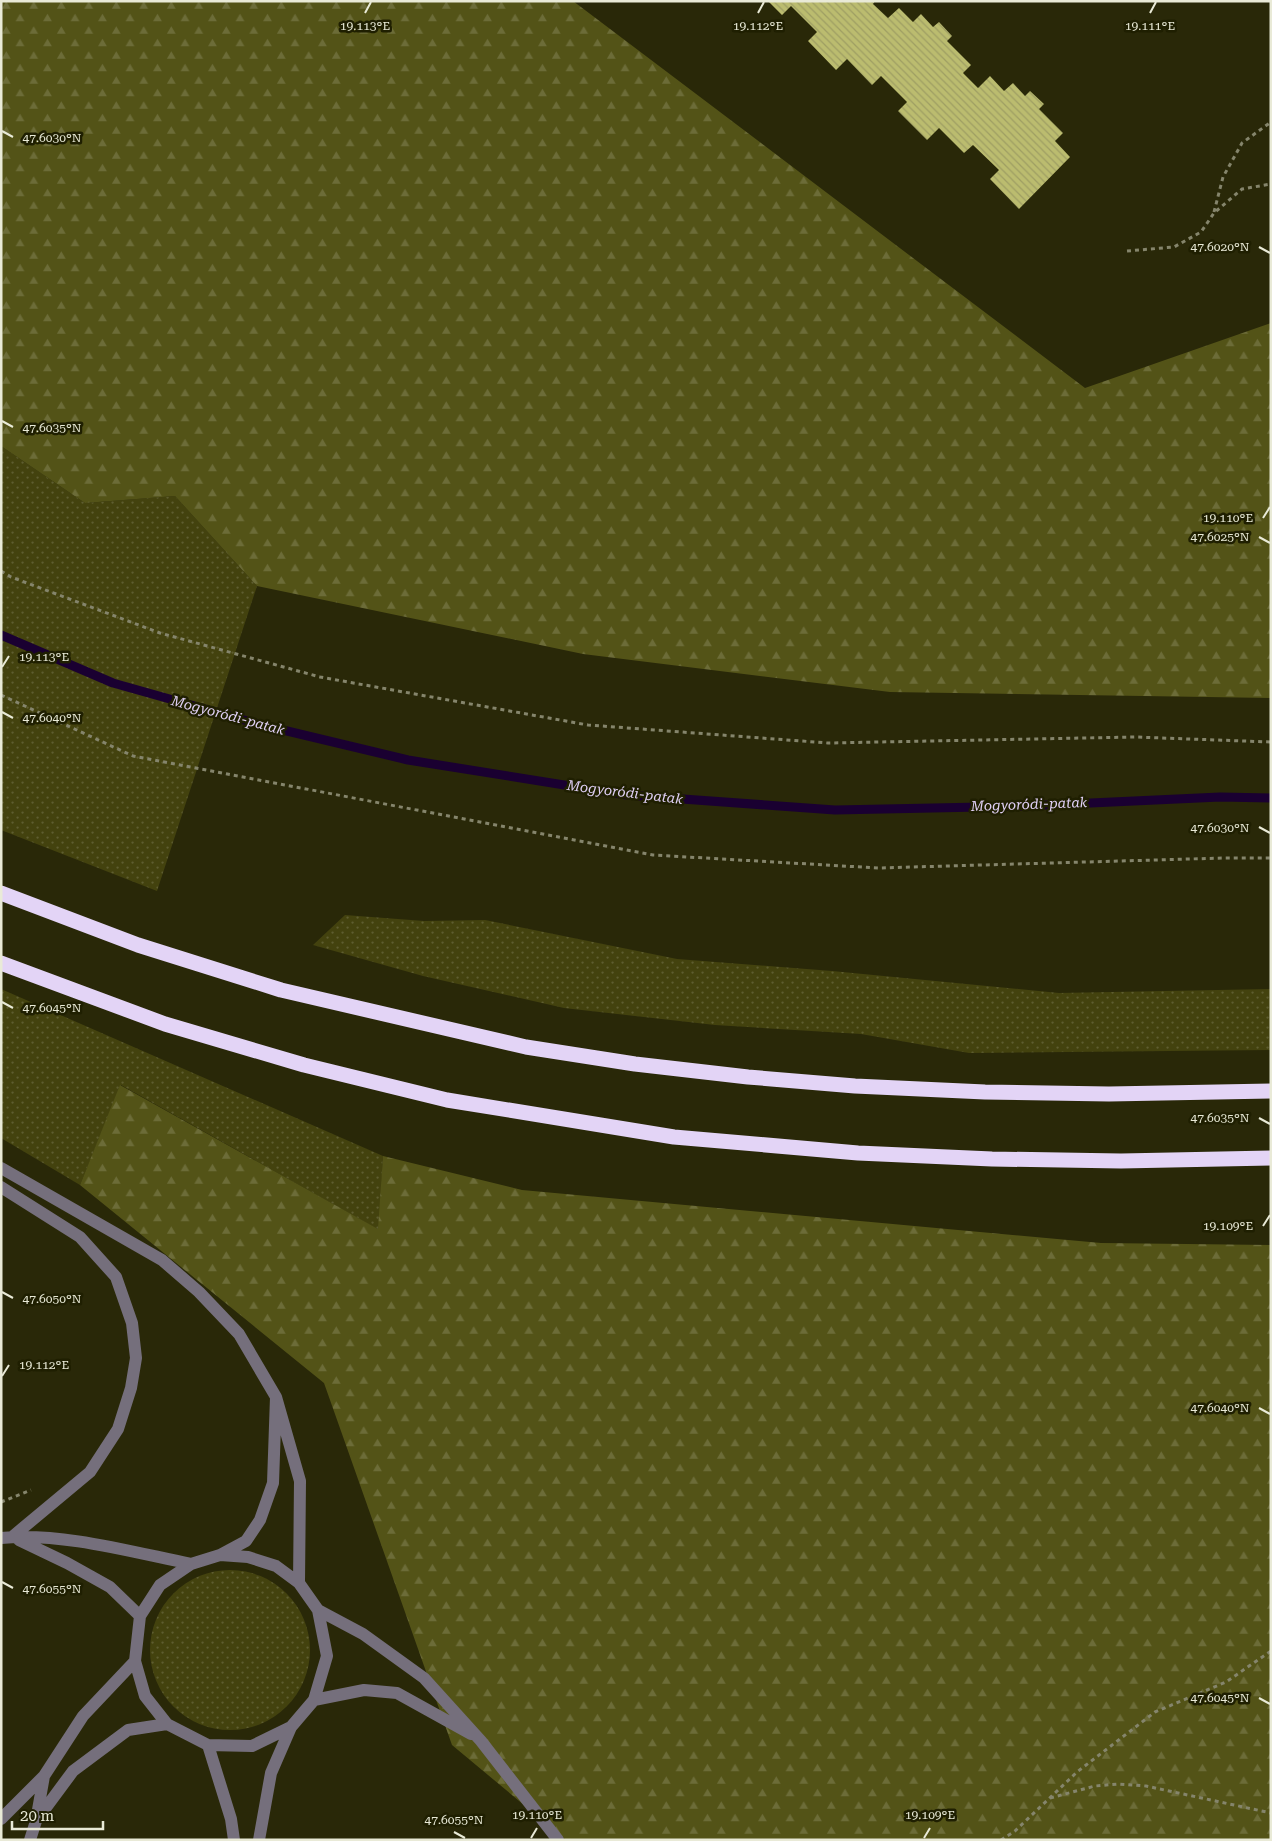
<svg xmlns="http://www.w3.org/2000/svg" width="1272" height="1841" font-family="'Roboto Serif',serif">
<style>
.grass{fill:url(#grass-dots)}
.forest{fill:url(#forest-firs)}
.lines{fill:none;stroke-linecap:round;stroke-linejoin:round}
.stream{stroke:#1a0031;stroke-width:9}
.building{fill:url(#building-back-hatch)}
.path{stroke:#85856c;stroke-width:3;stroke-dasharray:4 4;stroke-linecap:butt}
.minor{stroke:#756f7c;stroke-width:12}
.highway{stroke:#e3d4f6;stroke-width:15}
.ticks{fill:none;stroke:#e9ead7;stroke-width:2}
.labels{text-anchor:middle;stroke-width:5;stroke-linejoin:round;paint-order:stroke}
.water-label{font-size:14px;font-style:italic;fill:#e1d1f6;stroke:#1f1f01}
.ticks-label{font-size:12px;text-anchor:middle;fill:#e9ead7;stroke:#1f1f01;stroke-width:5;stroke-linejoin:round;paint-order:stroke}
</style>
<defs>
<pattern id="grass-dots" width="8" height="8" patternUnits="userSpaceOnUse" patternTransform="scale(1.25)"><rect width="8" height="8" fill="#43420e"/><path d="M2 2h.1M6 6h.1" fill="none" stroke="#5e5d30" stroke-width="1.8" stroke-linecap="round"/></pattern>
<pattern id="forest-firs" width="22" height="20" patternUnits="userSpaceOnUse" patternTransform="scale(1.25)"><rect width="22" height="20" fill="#535317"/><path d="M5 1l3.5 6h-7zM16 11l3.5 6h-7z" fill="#6c6c38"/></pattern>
<pattern id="building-back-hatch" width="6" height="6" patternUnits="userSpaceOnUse" patternTransform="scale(1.25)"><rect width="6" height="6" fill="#bbbc6f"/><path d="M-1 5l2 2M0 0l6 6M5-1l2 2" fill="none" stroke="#9e9e63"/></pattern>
</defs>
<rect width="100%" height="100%" fill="#292808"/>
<path class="grass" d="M1,446L85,503L175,496L257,586L157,891L1,830Z
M345,915L424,921L485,920L677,959L832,971L1059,993L1271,989V1050L969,1053L861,1034L715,1025L564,1008L423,976L313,945Z
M1,989L383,1156L379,1230L121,1085L80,1185L1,1138Z
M150 1650a80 80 0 1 1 160 0a80 80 0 1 1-160 0Z"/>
<path class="forest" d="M1,1H573L1085,388L1271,323V698L890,692L583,654L257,586L175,496L85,503L1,446Z
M120,1085L378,1229L383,1156L522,1190L1101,1243L1271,1245V1840H566L452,1745L324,1383L80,1185Z"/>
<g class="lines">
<path class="stream" d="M1,635L113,683L262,725L408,760L627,795L835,810L1026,806L1220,797L1271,798"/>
</g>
<path class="building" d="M768,1H875L873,4L888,18L899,8L913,22L921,14L933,27L939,22L952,36L947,41L971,65L963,73L978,88L990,76L1004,91L1013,83L1025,96L1030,91L1044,104L1039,109L1063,133L1055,141L1070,157L1019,209L990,179L999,170L973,145L964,153L939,128L927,140L898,111L907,102L881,76L872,85L847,59L836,70L808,41L817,32L791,6L782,15Z"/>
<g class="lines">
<path class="path" d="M1214,212L1223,177L1242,143L1271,122
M1127,251L1174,247L1201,232L1214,213L1242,189L1271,184
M1,571L11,577L160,633L320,677L588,725L828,743L1135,737L1271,742
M1,695L133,756L653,855L878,868L1224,858H1271
M1,1502L31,1490
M1050,1798L1095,1786L1118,1784L1146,1786L1271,1813
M1001,1840L1015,1831L1077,1772L1155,1712L1226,1682L1271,1651"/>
<path class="minor" d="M1,1168L162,1260L199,1292L239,1334L276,1397L300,1481L299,1583
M1,1187L80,1237L116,1277L132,1323L136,1358L131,1388L118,1429L90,1472L12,1537
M1,1538C61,1532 132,1552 191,1564
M19,1540L67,1563L110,1587L140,1616
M220,1555L248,1557L276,1566L299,1583L318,1610L327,1656L314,1700L291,1727L252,1746L208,1745L167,1724L145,1696L135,1661L140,1616L160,1585L191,1564L220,1555L246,1541L260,1520L273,1483L276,1397
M318,1610L363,1634L424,1678L481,1741L558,1840
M314,1700L364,1690L397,1693L471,1734
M208,1745L231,1819L234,1840
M39,1817L73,1771L128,1730L167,1724
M1,1819L44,1776
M30,1840L36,1821L44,1776L83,1716L135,1661
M259,1840L271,1773L291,1727"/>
<path class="highway" d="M1,893L138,945L281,990L526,1047L635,1064L748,1077L855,1086L985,1092L1109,1094L1271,1091
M1,963L165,1024L304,1065L447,1100L674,1137L858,1153L992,1159L1121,1161L1271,1158"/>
</g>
<path class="ticks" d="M365,13L371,2M758,13L764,2M1150,13L1156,2M2,131L13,137M1259,247L1270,253M2,421L13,427M1263,518L1270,507M1259,537L1270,543M2,667L9,656M2,712L13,718M1259,827L1270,833M2,1002L13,1008M1259,1118L1270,1124M1263,1226L1270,1215M2,1292L13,1298M2,1376L9,1365M1259,1408L1270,1414M2,1582L13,1588M1259,1698L1270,1704M454,1832L465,1838M531,1838L537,1828M924,1838L930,1828"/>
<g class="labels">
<g class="water-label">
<text transform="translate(228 715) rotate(15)" y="5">Mogyoródi-patak</text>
<text transform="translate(625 792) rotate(7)" y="5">Mogyoródi-patak</text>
<text transform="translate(1029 804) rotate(-2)" y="5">Mogyoródi-patak</text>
</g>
</g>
<g class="ticks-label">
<text x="365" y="30">19.113°E</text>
<text x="758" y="30">19.112°E</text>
<text x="1150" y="30">19.111°E</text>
<text x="52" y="142">47.6030°N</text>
<text x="1220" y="251">47.6020°N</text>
<text x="52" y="432">47.6035°N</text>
<text x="1228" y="522">19.110°E</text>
<text x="1220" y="541">47.6025°N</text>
<text x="44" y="661">19.113°E</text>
<text x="52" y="722">47.6040°N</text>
<text x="1220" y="832">47.6030°N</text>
<text x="52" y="1012">47.6045°N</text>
<text x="1220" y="1122">47.6035°N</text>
<text x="1228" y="1230">19.109°E</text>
<text x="52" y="1303">47.6050°N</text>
<text x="44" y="1369">19.112°E</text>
<text x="1220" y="1412">47.6040°N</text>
<text x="52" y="1593">47.6055°N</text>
<text x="1220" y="1702">47.6045°N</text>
<text x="537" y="1819">19.110°E</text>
<text x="930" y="1819">19.109°E</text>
<text x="454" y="1824">47.6055°N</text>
</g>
<rect width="1272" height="1841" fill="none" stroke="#e9ead7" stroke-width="5"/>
<path d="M12 1821v8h91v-8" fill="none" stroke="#e9ead7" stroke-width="2.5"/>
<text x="20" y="1821" font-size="15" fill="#e9ead7" stroke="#1f1f01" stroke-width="4" paint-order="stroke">20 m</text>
</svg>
